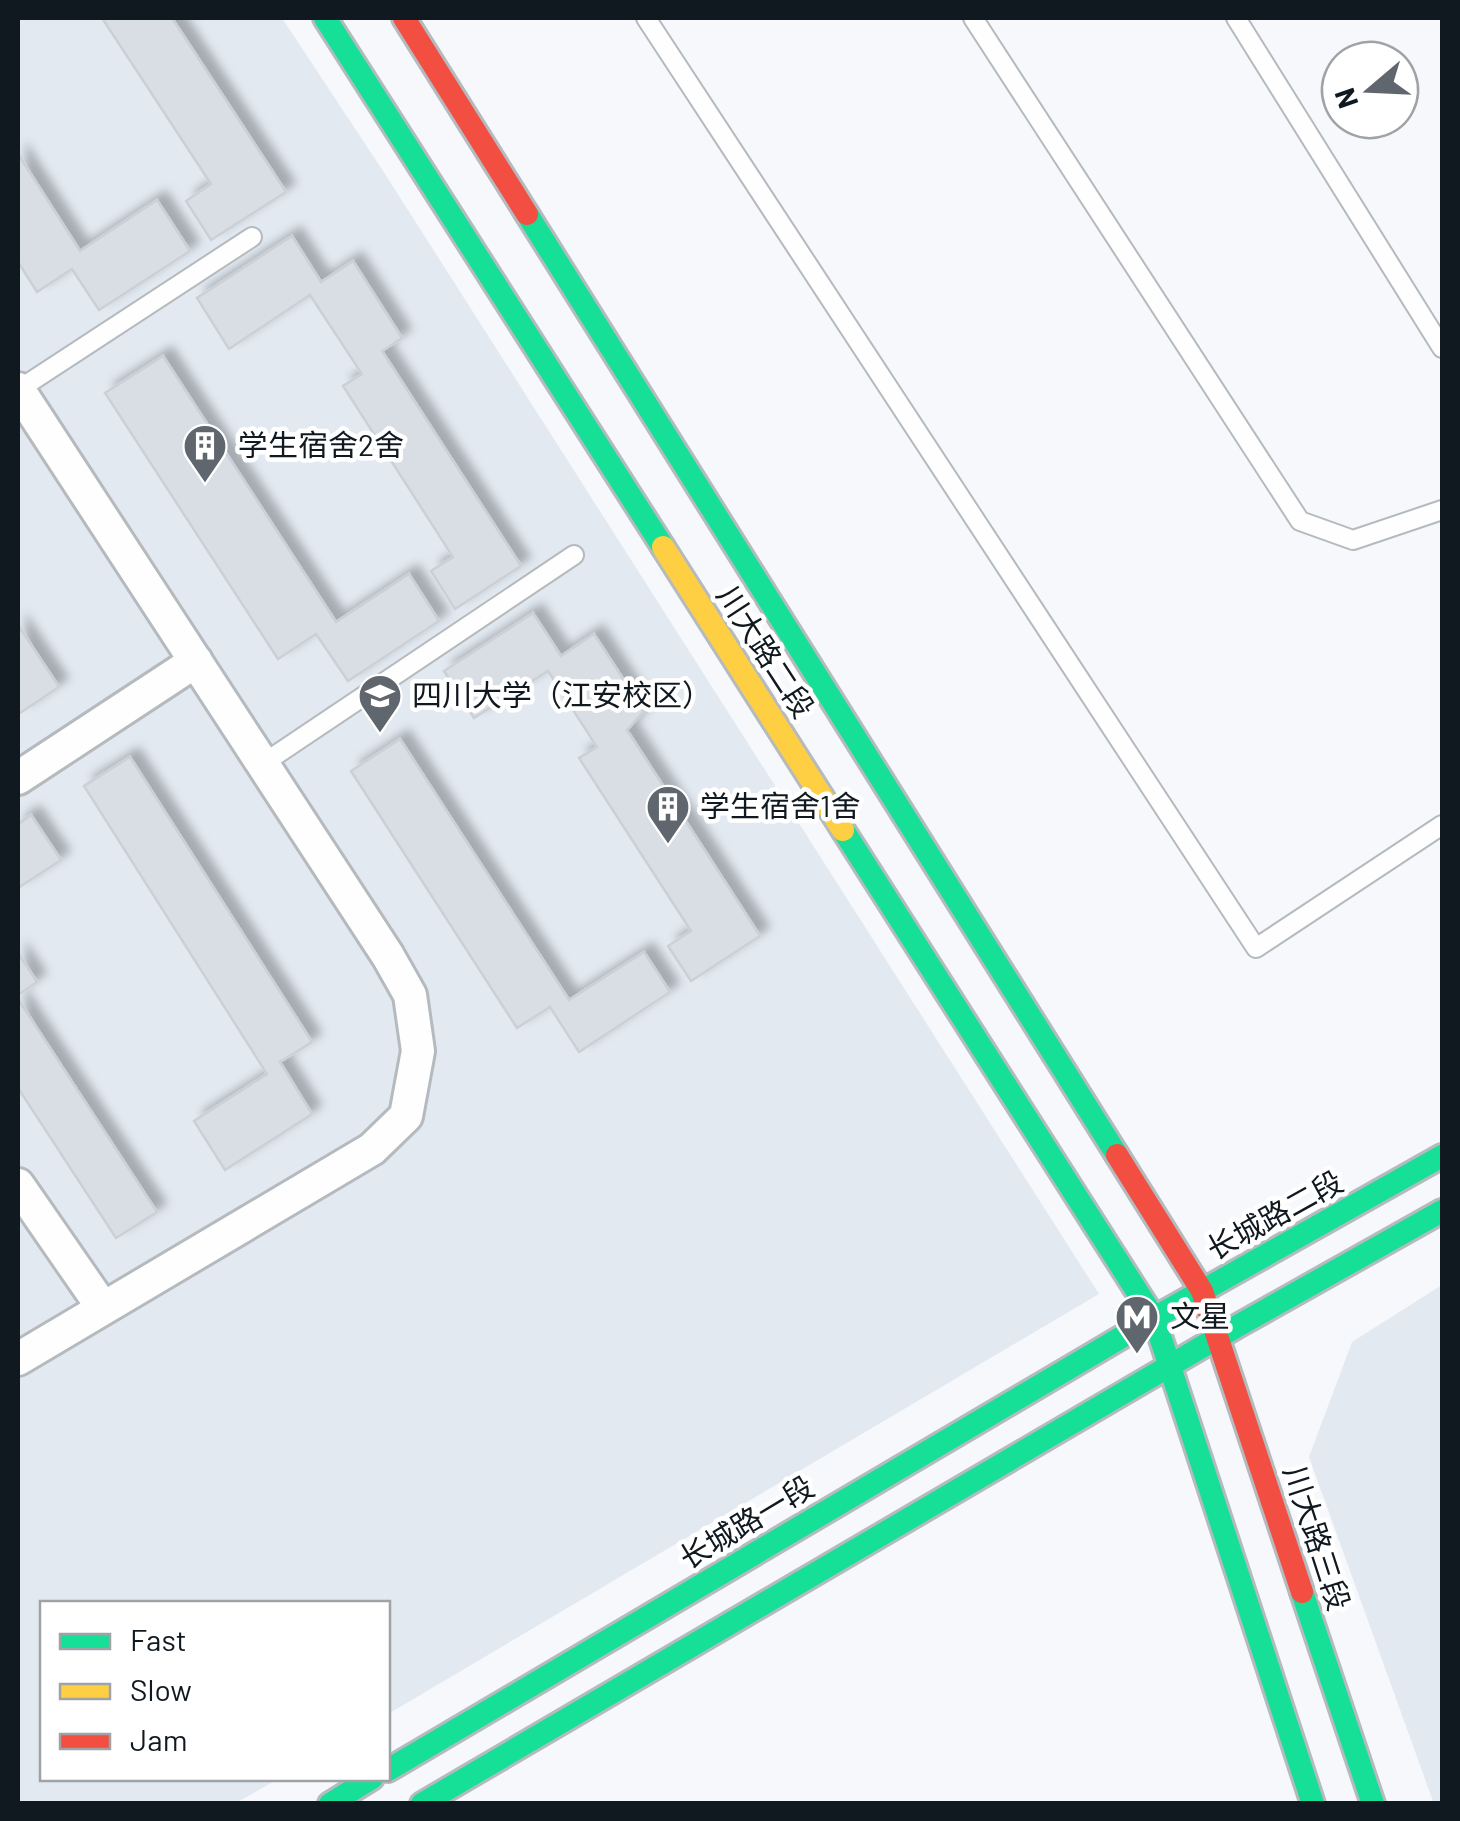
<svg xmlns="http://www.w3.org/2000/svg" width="1460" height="1821" font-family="Barlow,'Noto Sans SC',sans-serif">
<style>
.built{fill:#e2e9f1}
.building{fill:#d9dee4;stroke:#cbd0d6;stroke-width:2.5;filter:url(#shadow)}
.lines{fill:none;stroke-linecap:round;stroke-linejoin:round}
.lane-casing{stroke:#b5babf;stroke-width:22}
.street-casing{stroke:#b5babf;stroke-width:38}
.fast-casing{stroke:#b5babf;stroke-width:28}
.slow-casing{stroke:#b5babf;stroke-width:28}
.jam-casing{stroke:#b5babf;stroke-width:28}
.lane{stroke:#fefefe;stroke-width:18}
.street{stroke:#fefefe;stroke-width:32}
.fast{stroke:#16e098;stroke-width:22}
.slow{stroke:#ffcf43;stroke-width:22}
.jam{stroke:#f24e42;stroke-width:22}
.labels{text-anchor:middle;stroke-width:9;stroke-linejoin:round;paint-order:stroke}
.poi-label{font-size:30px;fill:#101820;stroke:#fff;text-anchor:start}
.street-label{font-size:30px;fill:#101820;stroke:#fff}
</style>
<defs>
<filter id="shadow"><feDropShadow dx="9" dy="-9" stdDeviation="5" flood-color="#0004"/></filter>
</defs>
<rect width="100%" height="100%" fill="#f6f8fb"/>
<path class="built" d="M18,18H282L385,174L1099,1294L388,1714V1604H42V1778L278,1779L236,1803H18Z
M1442,1285V1803L1434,1804L1309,1457L1352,1342Z"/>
<path class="building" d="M102,18H172L286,192L211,240L186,201L211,184Z
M18,154L80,251L157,200L190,251L99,310L72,269L37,292L18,262Z
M292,236L321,282L353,261L402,338L382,351L521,566L455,609L431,571L453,557L343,386L362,374L310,295L229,349L197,298Z
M163,356L336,622L409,574L439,621L348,681L316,634L278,659L105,393Z
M533,613L561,656L594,634L644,711L627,730L760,936L691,981L668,946L691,931L579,758L597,747L548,671L474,718L444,671Z
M18,625L59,687L20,713L18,709Z
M400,739L569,1000L644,952L670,992L579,1052L550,1007L517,1028L351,771Z
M130,757L312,1042L280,1062L312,1114L225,1170L194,1121L267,1074L84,786Z
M31,815L61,860L18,888V824Z
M18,953L37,982L18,995Z
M18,999L157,1212L116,1238L18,1088Z"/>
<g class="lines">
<defs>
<path id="lane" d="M646,18L1256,948L1442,825
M973,18L1300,521L1353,540L1442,510
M1236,18L1442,348
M18,390L252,237
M264,763L574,555"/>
<path id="street" d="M18,389L388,956L410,995L418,1051L406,1116L372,1149L18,1359
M18,778L196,661
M18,1185L103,1308"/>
<path id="fast" d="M325,18L663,547
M527,214L1117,1155
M843,830L1154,1318L1313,1804
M1302,1592L1373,1804
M388,1770L1154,1318L1442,1156
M330,1804L372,1778
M422,1804L1241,1324L1442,1211"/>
<path id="slow" d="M663,547L843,830"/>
<path id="jam" d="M404,18L527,214
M1117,1155L1202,1291L1302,1592"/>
</defs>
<use href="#lane" class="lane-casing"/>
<use href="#street" class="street-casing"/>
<use href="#fast" class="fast-casing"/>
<use href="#slow" class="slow-casing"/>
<use href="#jam" class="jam-casing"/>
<use href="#lane" class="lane"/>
<use href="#street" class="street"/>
<use href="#fast" class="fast"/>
<use href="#slow" class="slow"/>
<use href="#jam" class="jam"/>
</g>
<defs>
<symbol id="building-pin" viewBox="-11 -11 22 30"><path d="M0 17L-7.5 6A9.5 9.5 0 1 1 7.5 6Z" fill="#60666d" stroke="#fff"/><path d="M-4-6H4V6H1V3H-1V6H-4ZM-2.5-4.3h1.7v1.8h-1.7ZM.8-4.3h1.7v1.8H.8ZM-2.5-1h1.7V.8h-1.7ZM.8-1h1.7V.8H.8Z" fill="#fff"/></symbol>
<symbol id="university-pin" viewBox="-11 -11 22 30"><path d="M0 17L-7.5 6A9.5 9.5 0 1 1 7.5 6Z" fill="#60666d" stroke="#fff"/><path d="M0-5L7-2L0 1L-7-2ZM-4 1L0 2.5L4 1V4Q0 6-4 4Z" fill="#fff"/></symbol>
<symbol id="metro-pin" viewBox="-11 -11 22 30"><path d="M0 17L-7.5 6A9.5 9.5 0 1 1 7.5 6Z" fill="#60666d" stroke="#fff"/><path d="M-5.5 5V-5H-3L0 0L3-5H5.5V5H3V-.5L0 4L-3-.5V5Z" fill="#fff"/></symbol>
</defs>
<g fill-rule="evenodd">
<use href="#building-pin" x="180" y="421" width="50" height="68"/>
<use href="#university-pin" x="355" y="671" width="50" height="68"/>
<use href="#building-pin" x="643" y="782" width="50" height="68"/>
<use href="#metro-pin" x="1112" y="1292" width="50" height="68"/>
</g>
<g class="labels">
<g class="poi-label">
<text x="238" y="456">学生宿舍2舍</text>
<text x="412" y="706">四川大学（江安校区）</text>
<text x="700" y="817">学生宿舍1舍</text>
<text x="1170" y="1327">文星</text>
</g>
<g class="street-label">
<text transform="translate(765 652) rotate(57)" y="10">川大路二段</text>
<text transform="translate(1275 1216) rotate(-29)" y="10">长城路二段</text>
<text transform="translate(747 1523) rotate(-31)" y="10">长城路一段</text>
<text transform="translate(1316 1538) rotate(72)" y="10">川大路三段</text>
</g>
</g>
<rect width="1460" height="1821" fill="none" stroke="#101820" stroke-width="40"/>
<rect x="40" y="1601" width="350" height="180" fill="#ffffff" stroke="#9fa3a6" stroke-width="2.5"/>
<rect x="60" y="1634" width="50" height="15" fill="#16e098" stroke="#9fa3a6" stroke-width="2.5"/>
<text x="130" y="1651" font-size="30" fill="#101820">Fast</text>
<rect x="60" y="1684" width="50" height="15" fill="#ffcf43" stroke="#9fa3a6" stroke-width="2.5"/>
<text x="130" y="1701" font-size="30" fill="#101820">Slow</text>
<rect x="60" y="1734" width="50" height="15" fill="#f24e42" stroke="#9fa3a6" stroke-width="2.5"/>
<text x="130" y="1751" font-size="30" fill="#101820">Jam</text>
<g transform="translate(1370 90) rotate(251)"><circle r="48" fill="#ffffff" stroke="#9fa3a6" stroke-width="2.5"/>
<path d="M0-8L18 38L0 25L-18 38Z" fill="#60666d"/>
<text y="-15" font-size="28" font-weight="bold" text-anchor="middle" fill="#101820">N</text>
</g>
</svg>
